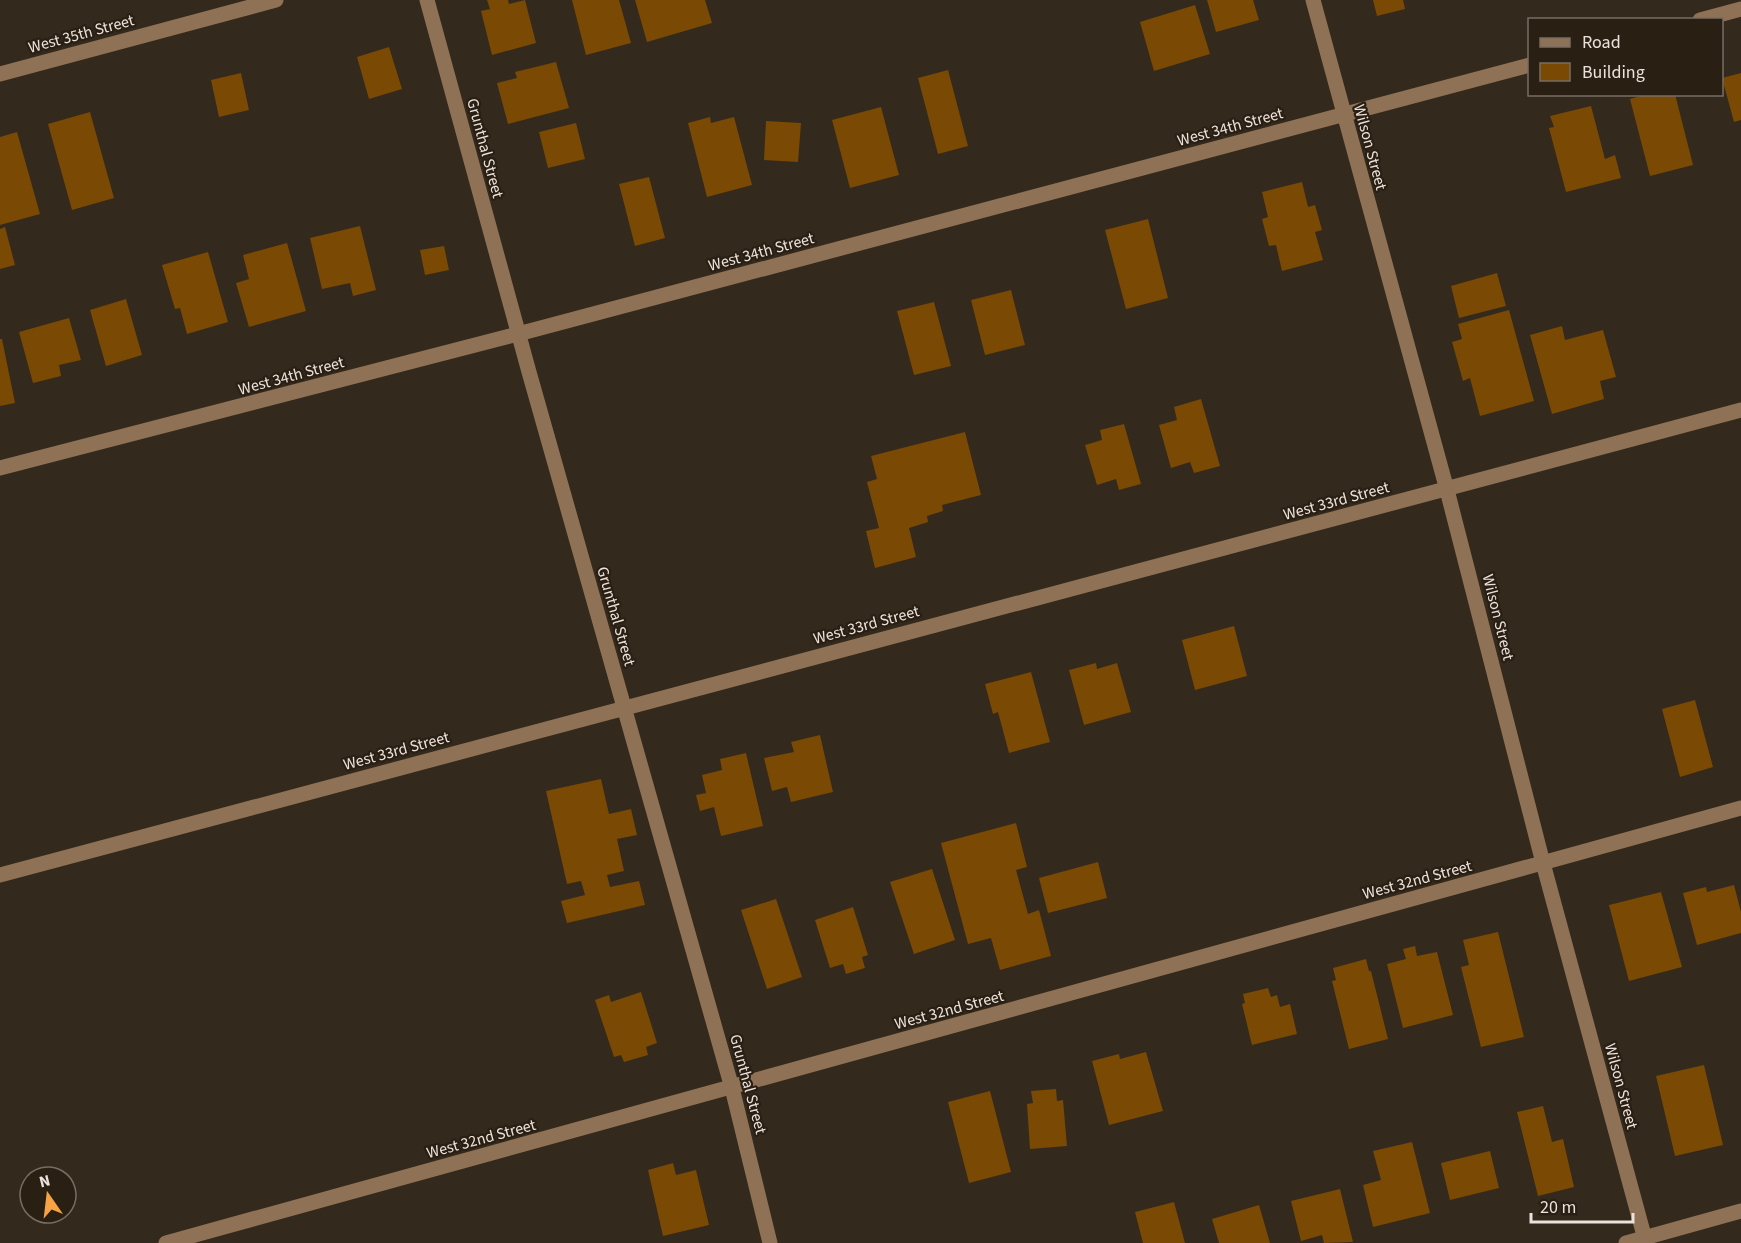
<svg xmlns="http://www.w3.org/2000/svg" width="1741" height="1243" font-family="'Source Sans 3',sans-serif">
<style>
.building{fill:#7a4903}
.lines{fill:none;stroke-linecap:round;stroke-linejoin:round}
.minor{stroke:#8f7255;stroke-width:15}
.labels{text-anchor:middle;stroke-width:4.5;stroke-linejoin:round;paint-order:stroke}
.street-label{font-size:16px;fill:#ebe2db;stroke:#2a1f13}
</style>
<rect width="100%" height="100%" fill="#34291d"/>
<path class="building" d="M487,0H508L509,4L525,0L536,43L492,55L481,11L490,9Z
M572,0H619L631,43L586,55Z
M635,0H705L712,23L647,42Z
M1207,0H1253L1259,20L1216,32Z
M1373,0H1403L1405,9L1377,16Z
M1195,5L1210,54L1154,71L1140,22Z
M389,47L402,89L369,99L357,57Z
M556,62L569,108L508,124L497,83L517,78L515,72Z
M948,70L968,146L938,154L918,78Z
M241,73L249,110L219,117L211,80Z
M1741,73V120L1734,122L1722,78Z
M1648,94H1675L1693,165L1650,176L1630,99Z
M1591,106L1605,159L1615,155L1621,178L1566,192L1549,128L1554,127L1550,116Z
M881,107L899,175L850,188L832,120Z
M90,112L114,198L72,210L48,124Z
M710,117L711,123L734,117L752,185L707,197L688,123Z
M766,121L801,123L798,162L764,160Z
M576,123L585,159L548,168L539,132Z
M17,132L40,214L0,225V137Z
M649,177L665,238L635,246L619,184Z
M1302,182L1308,207L1315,205L1322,230L1315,232L1323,260L1282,271L1276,245L1269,246L1262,219L1268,217L1262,192Z
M1148,219L1168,298L1126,309L1105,230Z
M360,226L376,290L353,296L350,283L322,289L310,238Z
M5,227L15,265L0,269V229Z
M287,243L306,311L249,327L236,283L249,279L243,255Z
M444,246L449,270L425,275L420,250Z
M208,252L228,322L187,334L180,308L175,309L162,265Z
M1497,273L1506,306L1459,318L1451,286Z
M1011,290L1025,345L985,355L971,300Z
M126,299L142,355L106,366L90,310Z
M934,302L951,366L914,375L897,311Z
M1509,310L1534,401L1480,416L1470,378L1463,381L1452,342L1462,339L1458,324Z
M69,318L81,360L59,365L61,376L33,383L19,332Z
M1562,326L1565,340L1603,330L1616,377L1600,381L1604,399L1552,414L1530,335Z
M0,339H2L15,403L0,406Z
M1201,399L1220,466L1194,473L1190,462L1171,468L1159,425L1177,420L1174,407Z
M1124,424L1141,484L1119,490L1116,479L1097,485L1085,445L1102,440L1100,430Z
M965,432L981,495L942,505L943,511L927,516L928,522L909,528L916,557L875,568L866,531L879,528L867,482L877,479L871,456Z
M1234,626L1247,676L1195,690L1182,640Z
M1096,663L1097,669L1117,663L1131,712L1084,725L1069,670Z
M1031,672L1050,742L1009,753L998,712L993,714L985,684Z
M1695,700L1713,767L1680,777L1662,709Z
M820,735L833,792L791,802L787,787L772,791L764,758L794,752L791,742Z
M746,753L763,826L721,836L714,807L700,811L696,795L706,793L702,775L722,770L720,759Z
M601,779L609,814L631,809L637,835L617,839L624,871L607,875L610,887L639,881L645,905L567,923L561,901L585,895L581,881L567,884L546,791Z
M1016,823L1027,867L1016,870L1028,914L1039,910L1051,956L1000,970L991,938L968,944L941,843Z
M1098,862L1107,898L1048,913L1039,878Z
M932,869L955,940L914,954L890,882Z
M1734,885L1741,912V933L1697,945L1683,893L1706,887L1707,892Z
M1661,892L1682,967L1629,981L1609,905Z
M776,899L802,977L767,989L741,910Z
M853,907L868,955L862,957L865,968L846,974L843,964L830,968L815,920Z
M1498,932L1524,1037L1481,1047L1461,967L1469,965L1463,940Z
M1415,946L1417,956L1437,952L1453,1015L1403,1028L1387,964L1406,959L1403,949Z
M1366,959L1369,971H1371L1388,1039L1349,1049L1332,981L1336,980L1333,968Z
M1268,988L1271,997L1277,995L1280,1007L1290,1004L1297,1034L1252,1045L1242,1004L1245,1003L1243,994Z
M641,992L657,1043L646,1047L648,1055L624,1062L621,1055L614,1057L595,1000L609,995L611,1002Z
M1146,1052L1163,1111L1109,1125L1092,1061L1119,1054L1120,1059Z
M1704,1065L1723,1145L1675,1156L1656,1076Z
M1056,1089L1057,1101L1063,1100L1067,1146L1030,1149L1027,1104L1033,1103L1031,1091Z
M990,1091L1011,1172L969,1183L948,1102Z
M1543,1106L1552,1142L1563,1139L1574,1187L1538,1196L1517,1112Z
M1412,1142L1430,1213L1373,1227L1363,1185L1381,1180L1373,1151Z
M1490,1151L1499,1188L1450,1200L1441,1163Z
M673,1163L676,1175L696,1170L709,1225L663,1236L648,1170Z
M1340,1189L1353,1242L1324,1243L1322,1235L1301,1241L1291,1201Z
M1174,1202L1185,1243H1143L1135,1212Z
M1259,1205L1270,1243H1219L1212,1219Z"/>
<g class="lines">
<path class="minor" d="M427,0L529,372L732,1088L770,1243
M1313,0L1447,490L1543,863L1646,1243
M1700,20L1741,9
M0,74L276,0
M0,468L518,334L1530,65
M0,875L1741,410
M166,1243L1741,808
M1626,1243L1741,1211"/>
</g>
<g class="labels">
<g class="street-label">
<text transform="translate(81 33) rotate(-15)" y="6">West 35th Street</text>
<text transform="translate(1230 126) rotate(-15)" y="6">West 34th Street</text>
<text transform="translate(1371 147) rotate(75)" y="6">Wilson Street</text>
<text transform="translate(486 148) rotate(75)" y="6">Grunthal Street</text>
<text transform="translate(761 251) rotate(-15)" y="6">West 34th Street</text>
<text transform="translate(291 375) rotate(-15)" y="6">West 34th Street</text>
<text transform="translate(1336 500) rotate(-15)" y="6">West 33rd Street</text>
<text transform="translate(617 616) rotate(74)" y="6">Grunthal Street</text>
<text transform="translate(1499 617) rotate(76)" y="6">Wilson Street</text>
<text transform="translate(866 624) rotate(-15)" y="6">West 33rd Street</text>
<text transform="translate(396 750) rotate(-15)" y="6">West 33rd Street</text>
<text transform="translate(1417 879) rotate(-15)" y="6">West 32nd Street</text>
<text transform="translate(949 1009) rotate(-15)" y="6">West 32nd Street</text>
<text transform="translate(749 1084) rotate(75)" y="6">Grunthal Street</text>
<text transform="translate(1622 1086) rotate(75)" y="6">Wilson Street</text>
<text transform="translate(481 1138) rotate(-15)" y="6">West 32nd Street</text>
</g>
</g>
<rect x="1528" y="18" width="195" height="78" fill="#2a1f13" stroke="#776d63" stroke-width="1.5"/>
<rect x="1540" y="38" width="30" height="9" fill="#8f7255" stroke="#776d63" stroke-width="1.5"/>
<text x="1582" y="48" font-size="18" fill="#ebe2db">Road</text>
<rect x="1540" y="63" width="30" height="18" fill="#7a4903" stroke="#776d63" stroke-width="1.5"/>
<text x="1582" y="78" font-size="18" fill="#ebe2db">Building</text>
<g transform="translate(48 1195) rotate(346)"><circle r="28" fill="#2a1f13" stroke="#776d63" stroke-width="1.5"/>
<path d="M0-4.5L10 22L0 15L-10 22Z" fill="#f5a345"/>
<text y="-9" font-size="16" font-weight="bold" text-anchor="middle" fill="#ebe2db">N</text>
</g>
<path d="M1531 1213v9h102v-9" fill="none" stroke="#ebe2db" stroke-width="3"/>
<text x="1540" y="1213" font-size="18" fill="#ebe2db" stroke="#2a1f13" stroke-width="4.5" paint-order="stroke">20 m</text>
</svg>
